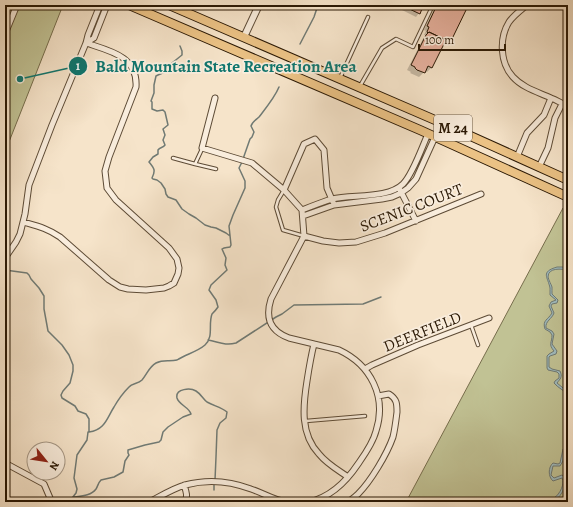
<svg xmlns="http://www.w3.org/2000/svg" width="573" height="507" font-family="Alegreya,serif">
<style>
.green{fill:#c1c294;stroke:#766d4c}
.water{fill:#9fbcbf;stroke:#707a74}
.shadow{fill:#0003}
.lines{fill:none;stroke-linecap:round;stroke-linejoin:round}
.stream{stroke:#707a74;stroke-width:1.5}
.building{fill:#e6b09d;stroke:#2a1804}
.service-casing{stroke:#5d4b36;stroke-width:4.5}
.minor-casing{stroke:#5d4b36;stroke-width:7}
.tertiary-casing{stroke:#5d4b36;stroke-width:8}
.primary-casing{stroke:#2a1804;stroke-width:10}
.service{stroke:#f9eddd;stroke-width:2.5}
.minor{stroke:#f9eddd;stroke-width:5}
.tertiary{stroke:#f9eddd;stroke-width:6}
.primary{stroke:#ebc285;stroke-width:8}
.labels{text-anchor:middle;stroke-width:3.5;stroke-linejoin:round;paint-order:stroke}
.shield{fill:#f9eddd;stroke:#685845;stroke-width:1}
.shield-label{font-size:15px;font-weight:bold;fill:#2a1804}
.street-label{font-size:16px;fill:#2a1804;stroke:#f9eddd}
.leader{fill:none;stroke:#0f766e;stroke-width:1.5}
.callout-dot{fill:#0f766e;stroke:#f9eddd;stroke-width:1.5}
.mark-label{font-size:12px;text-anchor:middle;font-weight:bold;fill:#fff}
.callout-label{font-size:17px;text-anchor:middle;font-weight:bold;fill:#0f766e;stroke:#f9eddd;stroke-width:3.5;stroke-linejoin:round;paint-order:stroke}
</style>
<rect width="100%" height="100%" fill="#f6e4ca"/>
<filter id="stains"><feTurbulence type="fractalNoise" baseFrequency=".005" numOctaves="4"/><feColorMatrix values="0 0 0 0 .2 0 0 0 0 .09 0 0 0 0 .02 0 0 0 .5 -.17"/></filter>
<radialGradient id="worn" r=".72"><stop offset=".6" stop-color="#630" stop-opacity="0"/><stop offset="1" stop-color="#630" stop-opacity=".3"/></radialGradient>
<path class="green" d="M5,5H63L5,152Z
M563,208L568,211V502H406Z"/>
<path class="water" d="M557,267H562L568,268V270C562,269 548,267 548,277C549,281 551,284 552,287C552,289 552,292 552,294L558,300L557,303L552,304L551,306L554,313C552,319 545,321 546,328L552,331L554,334L552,344L557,351L556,354L550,356L549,357V367L552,369L560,371C563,377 560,379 557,383L568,392V400L567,404L568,406V409L565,405L568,395C564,390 558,388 554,383L555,381L559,378V374L557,372L548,370L547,368V356L549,354L554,351C548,344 552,343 552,335L550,332L545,329C542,320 548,320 552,313L549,306L551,302L556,300L550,295C550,292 550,290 550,288C548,277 540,272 557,267Z
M568,445V448L565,450L563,461L560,466H553L551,475L554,478L562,475L565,477C567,486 561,499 551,502C551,502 545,502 544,502C548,501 551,500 554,498C560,494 565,484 562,478L553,481C548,477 548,467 553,463L558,464L560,463L563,449Z"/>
<path class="shadow" d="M399,5H418L419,13L416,17L398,8Z
M436,5H464L450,40L446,44L444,42L432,67L427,72L425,71L419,77L410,73L411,72L407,70L423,39L426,35H424L426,31L424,30Z"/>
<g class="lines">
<path class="stream" d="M300,44L314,17L318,5
M180,46L182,51V55L172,63L165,72L158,75L156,76L154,85V93L151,101L152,102V109L157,111L163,110L165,112L168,125L163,129L165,135L163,140L165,145C163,148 160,147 158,150V154L153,157L149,162C154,168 156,170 152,178L153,179L157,180L161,183L165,189L166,194L168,197L176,200L182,209L189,214L196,218L205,225L211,227L216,228L226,233L230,236
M243,159L250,139L252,137L254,132L251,126C252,122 256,120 259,117C266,108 275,97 279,87
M5,270L27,273L29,275L31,279L39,288L44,296V309L48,331L62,345L69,355L73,365V371L70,383L63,391L61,395L62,398L75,406L78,411L86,414L89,419V432H88L87,440L77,455L74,478L77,489L76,493L69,502
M208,340C219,342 225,346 236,343L276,317L282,314L294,305L363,304L381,297
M89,432C105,430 107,418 114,407C118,400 123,393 129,387C132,383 138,384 142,380C147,374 149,367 156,363C164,359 169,362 177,360C186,354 197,352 205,345C214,337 208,324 212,314C214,312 216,310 218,307L216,300L209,290L211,285L227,270L225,265L226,258L222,249C225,247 227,248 230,247L231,245L229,226L233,215L245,188V181L239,168L242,162
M214,490V484
M73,497C81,496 91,496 96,489C98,486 98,483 101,480L114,477L123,472L125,461L129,455L128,453V450L145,445L159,442L161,440L163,432L168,427L183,417L191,414C189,407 179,405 177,398C175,388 191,388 196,391C201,394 203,399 207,402C214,406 221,407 227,412L226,418L220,423L217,430L216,457L215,480"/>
</g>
<path class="building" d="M401,5H420L423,6L420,14Z
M437,5H466L468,6L451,41L446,39V40L429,32L428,33L427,32L429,27L427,26Z
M429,32L446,40L432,68L428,66L425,73L417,70L415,68V67L411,65L426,35Z"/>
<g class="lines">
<defs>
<path id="service" d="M340,78L368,17
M360,86L382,48L396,39L413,47L433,5
M202,149L195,164L216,169
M173,158L195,164
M284,190L278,200L276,207L283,230L304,236
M471,325L478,345
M306,421L365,416"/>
<path id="minor" d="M527,5C521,10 514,15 509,22C499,38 500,63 513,77C523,88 538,92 551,98C557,100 562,104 568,106
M5,34L17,5
M86,43L94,38L107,5
M215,98L202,148L252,163L284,190L302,210
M517,157L527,133L544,115L551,98
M539,167L548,148L555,118L562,104
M284,190L304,144L315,139L324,150L327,188L333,202
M400,190L416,221
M302,210L304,236L271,299C265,318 270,331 289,338L339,350C371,365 387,397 376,431C373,443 365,454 358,464C346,482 331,497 309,502
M302,210C312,206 322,202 332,199C352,194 388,199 403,184C413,174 422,147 428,134
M303,216L334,205L382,199L392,197L401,193L408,188L416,179L435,137
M23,222C37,226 47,228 60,237L109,280L120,287L128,289L146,290L164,288L169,286L174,283L178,274L179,268L177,259L169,248L116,200L107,188L105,171L109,157L136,87C138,56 110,51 86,43
M304,236L323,241L339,243L356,242L385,233L481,194
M5,258L16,242L20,234L25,214L29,185L52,125L86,43L88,35L100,5
M314,344C311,356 309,368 307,381C303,406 300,434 319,454C327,464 338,470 348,477
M365,369L372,365L418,345L489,318
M5,463L44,484L50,498L53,502
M184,485C186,491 188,496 185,502
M149,502C159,497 174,488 185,485C207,479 230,481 251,489C263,493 274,500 286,502
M348,502C352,499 355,497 358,494C371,481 387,454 393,437C395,429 396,420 397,412C397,404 397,399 389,394L378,396"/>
<path id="tertiary" d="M244,37L259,5"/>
<path id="primary" d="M129,5L420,130L568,197
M169,5L435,120L568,180"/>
</defs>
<use href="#service" class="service-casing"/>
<use href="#minor" class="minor-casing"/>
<use href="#tertiary" class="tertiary-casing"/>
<use href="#primary" class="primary-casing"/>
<use href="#service" class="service"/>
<use href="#minor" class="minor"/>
<use href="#tertiary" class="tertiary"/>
<use href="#primary" class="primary"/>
</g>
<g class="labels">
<rect class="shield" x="434" y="115" width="38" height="26" rx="3"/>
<g class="shield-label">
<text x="453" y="133">M 24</text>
</g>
<g class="street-label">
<text transform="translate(411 207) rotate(-21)" y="6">SCENIC COURT</text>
<text transform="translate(422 331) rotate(-22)" y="6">DEERFIELD</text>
</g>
</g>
<path class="leader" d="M20 79L78 66"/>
<g class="callout-dot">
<circle cx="20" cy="79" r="4"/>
<circle cx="78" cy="66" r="10"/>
</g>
<g class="mark-label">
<text x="78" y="70">1</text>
</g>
<g class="callout-label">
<text x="226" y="72">Bald Mountain State Recreation Area</text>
</g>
<rect width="573" height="507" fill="none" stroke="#f6e4ca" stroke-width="20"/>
<rect x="6" y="6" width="561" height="495" fill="none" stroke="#2a1804" stroke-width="2"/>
<rect x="10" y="10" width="553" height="487" fill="none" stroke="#2a1804"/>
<g transform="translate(46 461) rotate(120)"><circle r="19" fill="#f9eddd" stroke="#a69886"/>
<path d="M0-3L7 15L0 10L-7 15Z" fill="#8f2418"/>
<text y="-6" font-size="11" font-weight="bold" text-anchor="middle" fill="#2a1804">N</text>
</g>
<path d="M419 44v6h86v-6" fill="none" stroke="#2a1804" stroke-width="2"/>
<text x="425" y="44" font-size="12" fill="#2a1804" stroke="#f9eddd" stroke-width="3" paint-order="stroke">100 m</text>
<rect width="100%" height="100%" filter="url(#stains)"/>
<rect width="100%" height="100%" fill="url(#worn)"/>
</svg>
